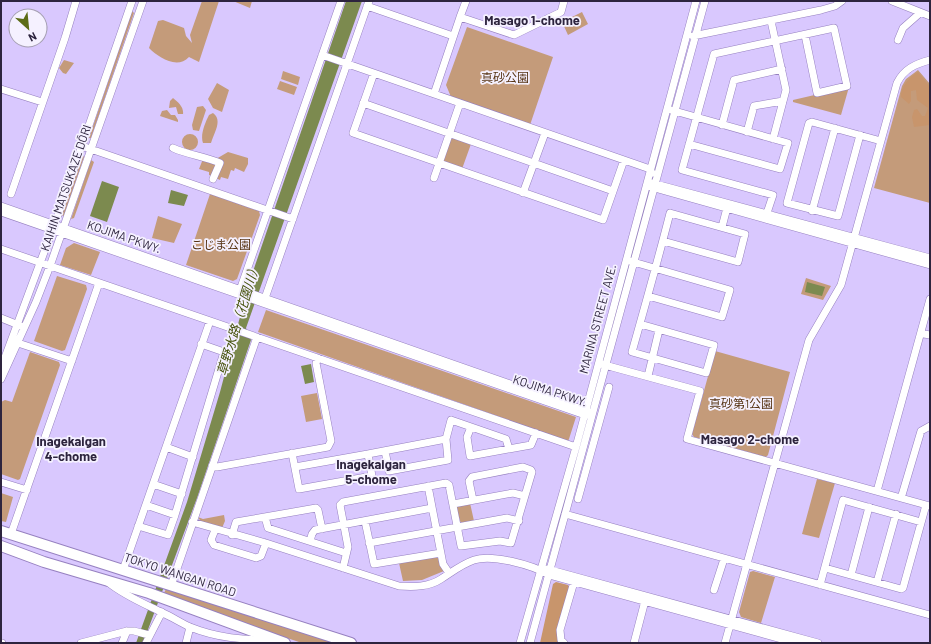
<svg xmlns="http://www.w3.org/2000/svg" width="931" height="644" font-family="Barlow,'Noto Sans JP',sans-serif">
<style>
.green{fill:#c49b7a}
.forest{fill:#c8956c}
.water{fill:#7c8a4f}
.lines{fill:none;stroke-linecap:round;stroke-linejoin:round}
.minor-casing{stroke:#9680c0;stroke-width:8}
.highway-casing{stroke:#9680c0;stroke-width:12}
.minor{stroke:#fff;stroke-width:7}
.highway{stroke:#fff;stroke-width:10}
.labels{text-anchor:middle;stroke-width:3.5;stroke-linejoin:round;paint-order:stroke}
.park-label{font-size:12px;fill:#573414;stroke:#f5f1ff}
.street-label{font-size:12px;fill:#2d243e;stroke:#f5f1ff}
.neighbourhood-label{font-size:13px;font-weight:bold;fill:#2d243e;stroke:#f5f1ff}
.water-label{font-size:13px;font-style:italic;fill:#47530e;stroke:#f5f1ff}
</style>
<rect width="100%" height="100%" fill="#d9c8fe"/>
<path class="green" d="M202,1H219L199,62L189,57C177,70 158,57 149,48L158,21L163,20L184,28L186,36L192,43L190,35Z
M233,1H252L250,8Z
M132,11L134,13L91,138H89Z
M582,12L588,24L568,35L562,22Z
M467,27L553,57L530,125L451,97L446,85Z
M64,60L74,63L66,74L63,73L59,68Z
M918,70L930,84V203L874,188L902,86L906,79Z
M283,71L300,77L298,85L281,79Z
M280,81L297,87L294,95L277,89Z
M217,83L229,90L222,112L213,108L208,99Z
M849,87L841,115L793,102V100Z
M173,98C178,102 184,107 183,114H178L176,107L169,108L170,101Z
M203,106L206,110L199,131L193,130L192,125L197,107Z
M167,110L171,115H175L178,120V122L160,116L162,111Z
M213,113C223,120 214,133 211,143H203C200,135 205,123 209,115Z
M182 142a8 8 0 1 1 16 0a8 8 0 1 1-16 0Z
M452,137L471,144L462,169L442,160Z
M228,152L248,158V164L244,172L235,168L234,171L231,170L228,179L221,177L220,180L209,175V172L199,169L203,159H216Z
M83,156L84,157L64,216L61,215Z
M91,160L94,162L74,218L71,219Z
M210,194L259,211L260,215L237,279L233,281L186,265Z
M158,216L182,224L174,243L152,238Z
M74,243L100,252L91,275L60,265L66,248Z
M57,276L86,285L87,289L65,350L62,351L34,341Z
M806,278L831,286L823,300L801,294Z
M266,310L576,417L569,439L568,441L258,332Z
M715,351L790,372L768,455L766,457L694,437L692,434Z
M30,352L59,362L60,365L20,479L18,480L1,474V402L5,400L12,402Z
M317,393L322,419L306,422L301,396Z
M817,479L835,483L819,538L802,534Z
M1,493L13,497L6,522L1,521Z
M470,503L474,521L461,524L456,507Z
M224,515L225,521L222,528L201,522L198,517L203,519Z
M439,556L444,571L422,580L403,581L399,563Z
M753,571L775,577L761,623L741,617L739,612L750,572Z
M166,589L338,643H302L227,618L164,593Z"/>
<path class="forest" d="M918,72L930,87V125L914,127L912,117L914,110L917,109L922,116H925L928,108L917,100L916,90L911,91V101L909,104L901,97C900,88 910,76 918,72Z
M556,582L568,585L570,588L557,633L560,643H540L553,584Z"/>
<path class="water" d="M346,1H362L246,328L251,340L197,498L143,643H136L187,502L220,392L249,283Z
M102,181L119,187L107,222L90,216Z
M171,190L188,195L184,206L168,203Z
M807,282L825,287L822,296L805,292Z
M311,364L314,382L305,384L301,366Z"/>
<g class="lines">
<defs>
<path id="minor" d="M892,1L930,16
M367,6L453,36
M460,17L466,1
M771,21L786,90L773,139
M693,36L821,10L835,6L842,1
M898,40L903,28L920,13
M322,55L650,169L652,173
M374,73L353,133L603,220L624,160
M1,89L42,102
M434,94L460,17L514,35L561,12L564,1
M363,103L613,191
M671,110L788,143L780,169L689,144
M722,125L734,80L782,69
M747,132L754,106L783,101
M860,135L838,216L787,203L809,123L812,122L881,141
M82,146L293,219
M173,148C188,155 204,156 220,163L213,179
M434,178L460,103
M652,183L930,258
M651,187L930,265
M523,193L545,133
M11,194L65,38L76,1
M1,206L590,412
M812,211L835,128
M1,212L585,415H588
M765,219L773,195L682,170L714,54L834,28L847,86L817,93L805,35
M722,227L728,204
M1,249L576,447
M630,261L730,290L722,317L648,296
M239,293L341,1
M264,301L369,1
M1,318L21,326
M640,324L714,345L706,373L632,352C645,306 658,260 670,213L745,234L738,262L663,241
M924,334L930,335
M18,343L72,361
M601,364L700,391L687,439L930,506
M1,368L59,212L132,1
M648,376L659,330
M1,379L36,302L50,266L143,1
M471,427L467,437L470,456L531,445L536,433
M166,447L193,457
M385,451L389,471L448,460L446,439L451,420L506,439L509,449
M292,453L299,489L372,476L368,454L295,467
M368,454L446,439
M212,466L217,467L328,447L331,441L316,363L318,358
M1,482L27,490
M153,484L182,494
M428,486L443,564L449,573
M877,491L930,299
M902,495L921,431L930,426
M578,499L609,387
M453,504L513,493L525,496
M146,505L175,515
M565,514L930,615
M265,517L268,528L346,553
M365,521L374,564L441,553
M192,522L266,543L399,586C414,587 429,587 441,579C452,572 462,564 474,560C492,554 533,565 549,575L796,643
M138,526L168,535L175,515L224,352L201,344
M215,530L211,540L214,545L256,558L261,556L266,543
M11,534L99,283
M232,535L236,522L316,508L318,510L322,529
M310,541L312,534L315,530L432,508
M369,543L507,518L519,521
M343,568L348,547L340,505L343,502L446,483L449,485L461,546L500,541L511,543L532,472L531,470L523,467L472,477L469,481L473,500
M825,568L901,589L903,588L926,505
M547,569L818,643
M123,570L210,321
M851,575L869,507
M877,582L896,514
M109,583C125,596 145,604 163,613C172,617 181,623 190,627C217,638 244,640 272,640
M820,585L843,500L921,522
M171,586L257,337
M714,590L724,559
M1,643H2
M81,643L127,631H134L149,635
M122,643L127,631
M146,643L162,612
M186,643L190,627
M520,643L576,447L696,1
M530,643L705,1
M564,643L561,640L560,630L574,582
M634,643L646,597
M725,643L809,340L841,285L897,83C904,69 915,64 930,60"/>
<path id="highway" d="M1,531L351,643
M1,546L44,562L149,593L285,643"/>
</defs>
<use href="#minor" class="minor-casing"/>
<use href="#highway" class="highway-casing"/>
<use href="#minor" class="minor"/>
<use href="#highway" class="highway"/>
</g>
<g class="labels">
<g class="park-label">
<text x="505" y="82">真砂公園</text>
<text x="221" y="249">こじま公園</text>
<text x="741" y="408">真砂第1公園</text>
</g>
<g class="street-label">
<text transform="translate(66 188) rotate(-71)" y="4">KAIHIN MATSUKAZE DŌRI</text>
<text transform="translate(124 237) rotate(19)" y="4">KOJIMA PKWY.</text>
<text transform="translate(598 319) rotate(-75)" y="4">MARINA STREET AVE.</text>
<text transform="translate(550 391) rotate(18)" y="4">KOJIMA PKWY.</text>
<text transform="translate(180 575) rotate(18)" y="4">TOKYO WANGAN ROAD</text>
</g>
<g class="neighbourhood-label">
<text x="532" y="25">Masago 1-chome</text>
<text x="750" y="444">Masago 2-chome</text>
<text x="71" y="446">Inagekaigan<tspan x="71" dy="15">4-chome</tspan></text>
<text x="371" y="469">Inagekaigan<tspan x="371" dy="15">5-chome</tspan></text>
</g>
<g class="water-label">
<text transform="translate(238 319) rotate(-73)" y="5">草野水路（花園川）</text>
</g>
</g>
<rect width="931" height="644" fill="none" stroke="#2d243e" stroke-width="4"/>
<g transform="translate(28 28) rotate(153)"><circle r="19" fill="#f5f1ff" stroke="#a59fb2"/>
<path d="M0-3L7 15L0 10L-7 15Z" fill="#5c6c16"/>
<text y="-6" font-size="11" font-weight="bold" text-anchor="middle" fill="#2d243e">N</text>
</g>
</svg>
